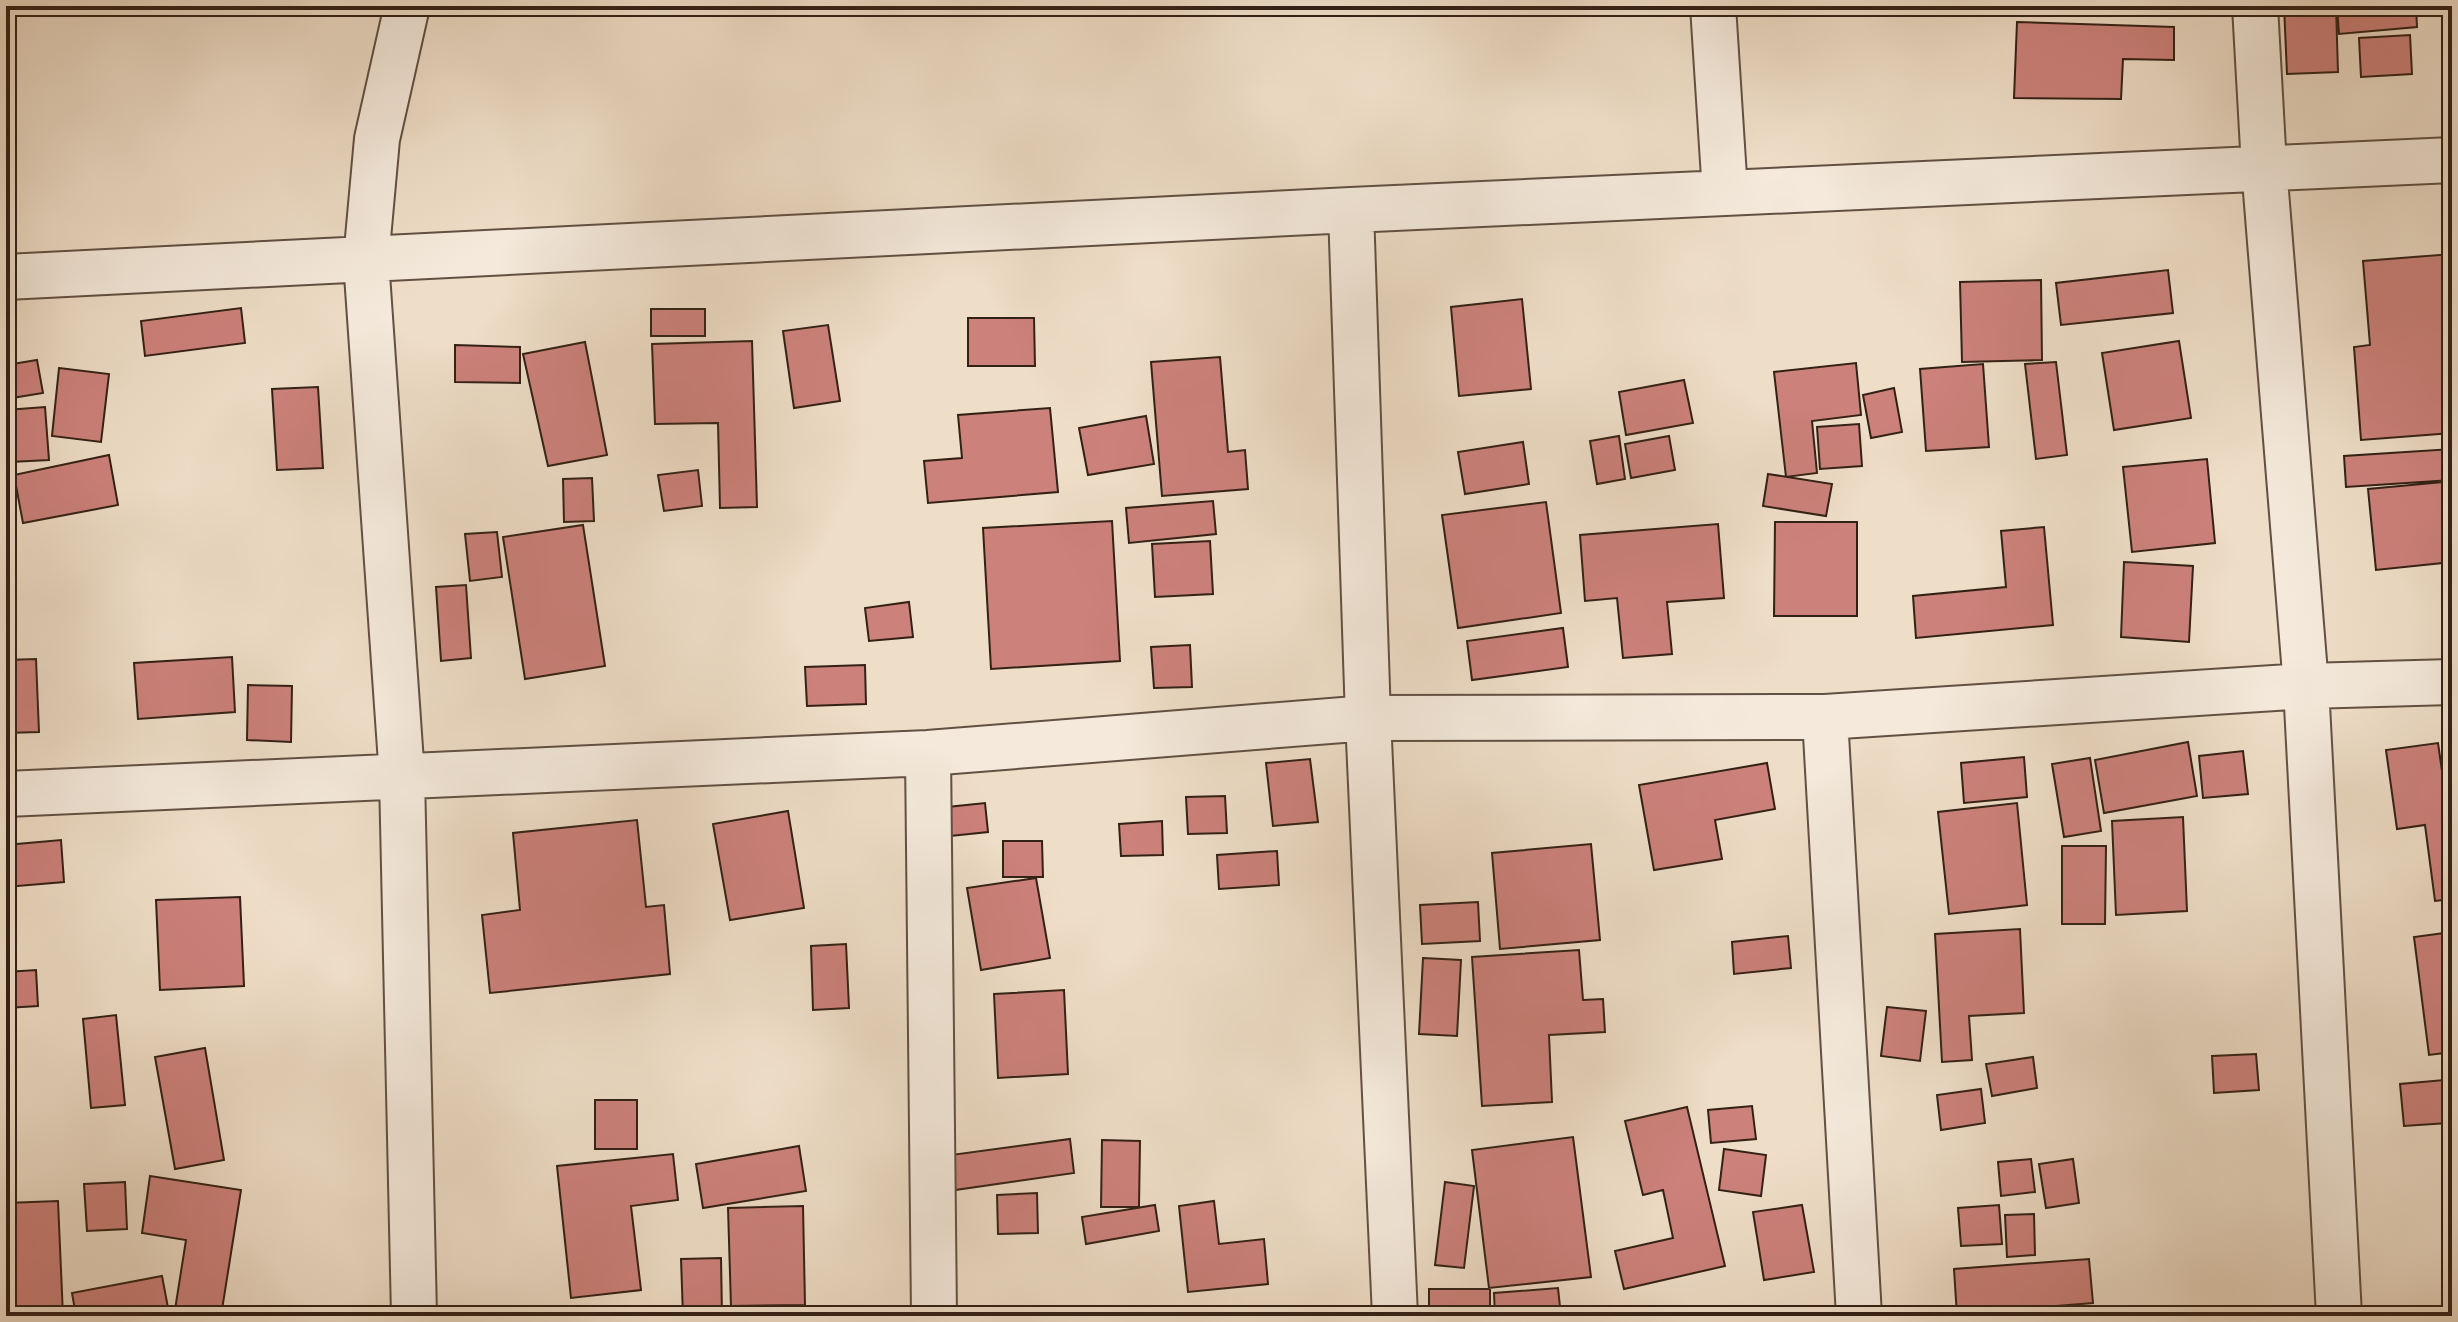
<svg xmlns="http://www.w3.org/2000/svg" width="2458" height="1322" font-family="'Old Standard TT',serif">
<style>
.building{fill:#cc817b;stroke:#332116;stroke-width:2}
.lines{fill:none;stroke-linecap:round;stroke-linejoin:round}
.minor-casing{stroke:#625042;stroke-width:48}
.minor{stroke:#f4e9db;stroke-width:44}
</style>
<rect width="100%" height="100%" fill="#eeddc7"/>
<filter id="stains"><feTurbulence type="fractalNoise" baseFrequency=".0025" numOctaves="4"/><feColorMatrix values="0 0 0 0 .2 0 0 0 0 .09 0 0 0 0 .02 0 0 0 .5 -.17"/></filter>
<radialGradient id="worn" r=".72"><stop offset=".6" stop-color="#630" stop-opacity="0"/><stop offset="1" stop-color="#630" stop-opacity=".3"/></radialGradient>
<path class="building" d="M2284,6H2336L2338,72L2287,74Z
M2337,6H2416L2417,27L2339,34Z
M2017,22L2174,27V60L2123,59L2121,99L2014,98Z
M2410,35L2412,74L2361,77L2359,38Z
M2452,254V433L2361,440L2354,347L2370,345L2363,261Z
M2168,270L2173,313L2061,325L2056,283Z
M2041,280L2042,360L1962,362L1960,282Z
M1522,299L1531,389L1459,396L1451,307Z
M241,308L245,343L145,356L141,321Z
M651,309H705V336H651Z
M968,318H1034L1035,366H968Z
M828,325L840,401L794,408L783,331Z
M752,341L757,507L720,508L718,423L655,424L652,344Z
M2179,341L2191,418L2114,430L2102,353Z
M585,342L607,455L548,466L523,354Z
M455,345L520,347V383L455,382Z
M1220,357L1228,452L1245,450L1248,489L1162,496L1151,362Z
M37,360L43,393L6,399V365Z
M2056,362L2067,455L2036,459L2025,364Z
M1856,363L1861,415L1812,421L1817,473L1786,477L1774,372Z
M1983,364L1989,447L1926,451L1920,369Z
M59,368L109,374L101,442L52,436Z
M1684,380L1693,423L1626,435L1619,392Z
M318,387L323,468L277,470L272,389Z
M1894,388L1902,432L1871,438L1863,395Z
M45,407L49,460L10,462L14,518L6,519V410Z
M1050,408L1058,492L928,503L924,461L962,458L958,415Z
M1146,416L1154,464L1088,475L1079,428Z
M1859,424L1862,466L1820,469L1817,427Z
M1619,436L1625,479L1597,484L1590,441Z
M1669,436L1675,470L1631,478L1625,444Z
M1523,442L1529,484L1465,494L1458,452Z
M2452,449V480L2346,487L2344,456Z
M109,455L118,505L23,523L14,475Z
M2207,459L2215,543L2132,552L2123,467Z
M698,470L702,506L664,511L658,475Z
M1768,474L1832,484L1826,516L1763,506Z
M592,478L594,521L564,522L563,479Z
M2443,482L2452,562L2376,570L2368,489Z
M1213,501L1216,534L1129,543L1126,508Z
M1546,502L1561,613L1458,628L1442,515Z
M1112,521L1120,661L991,669L983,528Z
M1775,522H1857V616H1774Z
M1718,524L1724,598L1667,602L1672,654L1623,658L1617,598L1585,601L1580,535Z
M583,525L605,666L525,679L503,537Z
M2044,527L2053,625L1916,638L1913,596L2006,587L2001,531Z
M497,532L502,577L470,581L465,534Z
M1210,541L1213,594L1155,597L1152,544Z
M2124,562L2193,566L2189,642L2121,637Z
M466,585L471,658L441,661L436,587Z
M909,602L913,637L869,641L865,608Z
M1563,628L1568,667L1472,680L1467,641Z
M1190,645L1192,687L1154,688L1151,647Z
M232,657L235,712L138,719L134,663Z
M36,659L39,732L6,733V660Z
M865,665L866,704L807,706L805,667Z
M248,685L292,686L291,742L247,740Z
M2188,742L2197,796L2104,813L2095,760Z
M2438,743L2448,813L2452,812V899L2435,901L2425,825L2397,829L2386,750Z
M2243,751L2248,794L2203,798L2199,756Z
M2024,757L2027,797L1964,803L1961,763Z
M2090,758L2101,831L2064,837L2052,764Z
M1310,759L1318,822L1273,826L1266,763Z
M1767,763L1775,809L1715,820L1722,859L1654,870L1639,785Z
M1225,796L1227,833L1188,834L1186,797Z
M985,803L988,832L941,837L938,808Z
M2017,803L2027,905L1949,914L1938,812Z
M788,811L804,908L730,920L713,824Z
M2183,817L2187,911L2116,915L2112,821Z
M637,820L646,907L664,905L670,974L490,993L482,915L520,910L513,833Z
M1162,821L1163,855L1121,856L1119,824Z
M61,840L64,882L6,887V845Z
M1003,841H1042L1043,877H1003Z
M1591,844L1600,940L1500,949L1492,853Z
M2062,846H2106L2105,924H2062Z
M1277,851L1279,885L1219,889L1217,855Z
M1036,878L1050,958L981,970L967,888Z
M240,897L244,986L160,990L156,900Z
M1478,902L1480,941L1422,944L1420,905Z
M2020,929L2024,1013L1969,1016L1972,1060L1942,1062L1935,934Z
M2452,932V1052L2429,1055L2414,937Z
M1788,936L1791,968L1734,974L1732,942Z
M846,944L849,1008L813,1010L811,946Z
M1579,950L1583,1000L1603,999L1605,1032L1549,1035L1552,1102L1482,1106L1472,957Z
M1423,958L1461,960L1457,1036L1419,1034Z
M36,970L38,1006L6,1008V972Z
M1064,990L1068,1074L998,1078L994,994Z
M1887,1007L1926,1011L1920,1061L1881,1056Z
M116,1015L125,1105L91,1108L83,1019Z
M205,1048L224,1160L175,1169L155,1057Z
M2256,1054L2259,1090L2214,1093L2212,1056Z
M2033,1057L2037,1088L1992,1096L1986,1064Z
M2444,1080L2448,1123L2404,1126L2400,1084Z
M1981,1089L1985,1123L1941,1130L1937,1095Z
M595,1100H637V1149H595Z
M1752,1106L1756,1139L1711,1143L1708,1110Z
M1687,1107L1725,1266L1624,1289L1615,1251L1673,1238L1663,1190L1643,1195L1625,1121Z
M1573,1137L1591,1277L1489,1288L1472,1150Z
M1070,1139L1074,1173L955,1190L951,1155Z
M1102,1140L1140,1141L1139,1207H1101Z
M799,1146L806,1191L703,1208L696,1164Z
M1724,1149L1766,1155L1761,1196L1719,1190Z
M673,1154L678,1200L631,1206L641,1290L571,1298L557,1166Z
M2031,1159L2035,1192L2001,1196L1998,1162Z
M2073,1159L2079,1203L2046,1208L2039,1164Z
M150,1176L241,1190L221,1316H174L186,1240L142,1233Z
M125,1182L127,1229L87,1231L84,1184Z
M1445,1182L1474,1186L1464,1268L1435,1265Z
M1037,1193L1038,1233L998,1234L997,1195Z
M58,1201L63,1316H6V1203Z
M1214,1201L1219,1244L1264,1239L1268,1284L1188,1292L1179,1206Z
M1155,1205L1159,1231L1086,1244L1082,1217Z
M1802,1205L1814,1272L1764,1280L1753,1212Z
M1999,1205L2002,1244L1961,1246L1958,1208Z
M803,1206L805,1305L731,1306L728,1208Z
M2034,1214L2035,1255L2007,1257L2005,1215Z
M721,1258L722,1316H683L681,1259Z
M2089,1259L2093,1303L2031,1308V1316H1957L1954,1269Z
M162,1276L169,1313L76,1316L72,1293Z
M1558,1288L1561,1316H1495L1494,1293Z
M1429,1289H1490V1316H1429Z
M1290,1310L1291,1316H1241Z"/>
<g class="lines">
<defs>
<path id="minor" d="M407,6L377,139L366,260L402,777L414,1316
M1713,6L1725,193
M2255,6L2264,167L2306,686L2339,1316
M1351,210L1368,718L1395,1316
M6,277L1351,210L2452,160
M1825,717L1859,1316
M928,753L934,1316
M6,794L928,753L1368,718L1825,717L2306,686L2452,682"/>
</defs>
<use href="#minor" class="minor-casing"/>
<use href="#minor" class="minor"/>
</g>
<rect width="2458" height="1322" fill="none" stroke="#eeddc7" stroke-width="32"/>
<rect x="8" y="8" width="2442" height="1306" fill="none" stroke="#332116" stroke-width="4"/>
<rect x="16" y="16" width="2426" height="1290" fill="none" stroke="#332116" stroke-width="2"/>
<rect width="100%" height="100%" filter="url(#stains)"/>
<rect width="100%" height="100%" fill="url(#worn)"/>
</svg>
